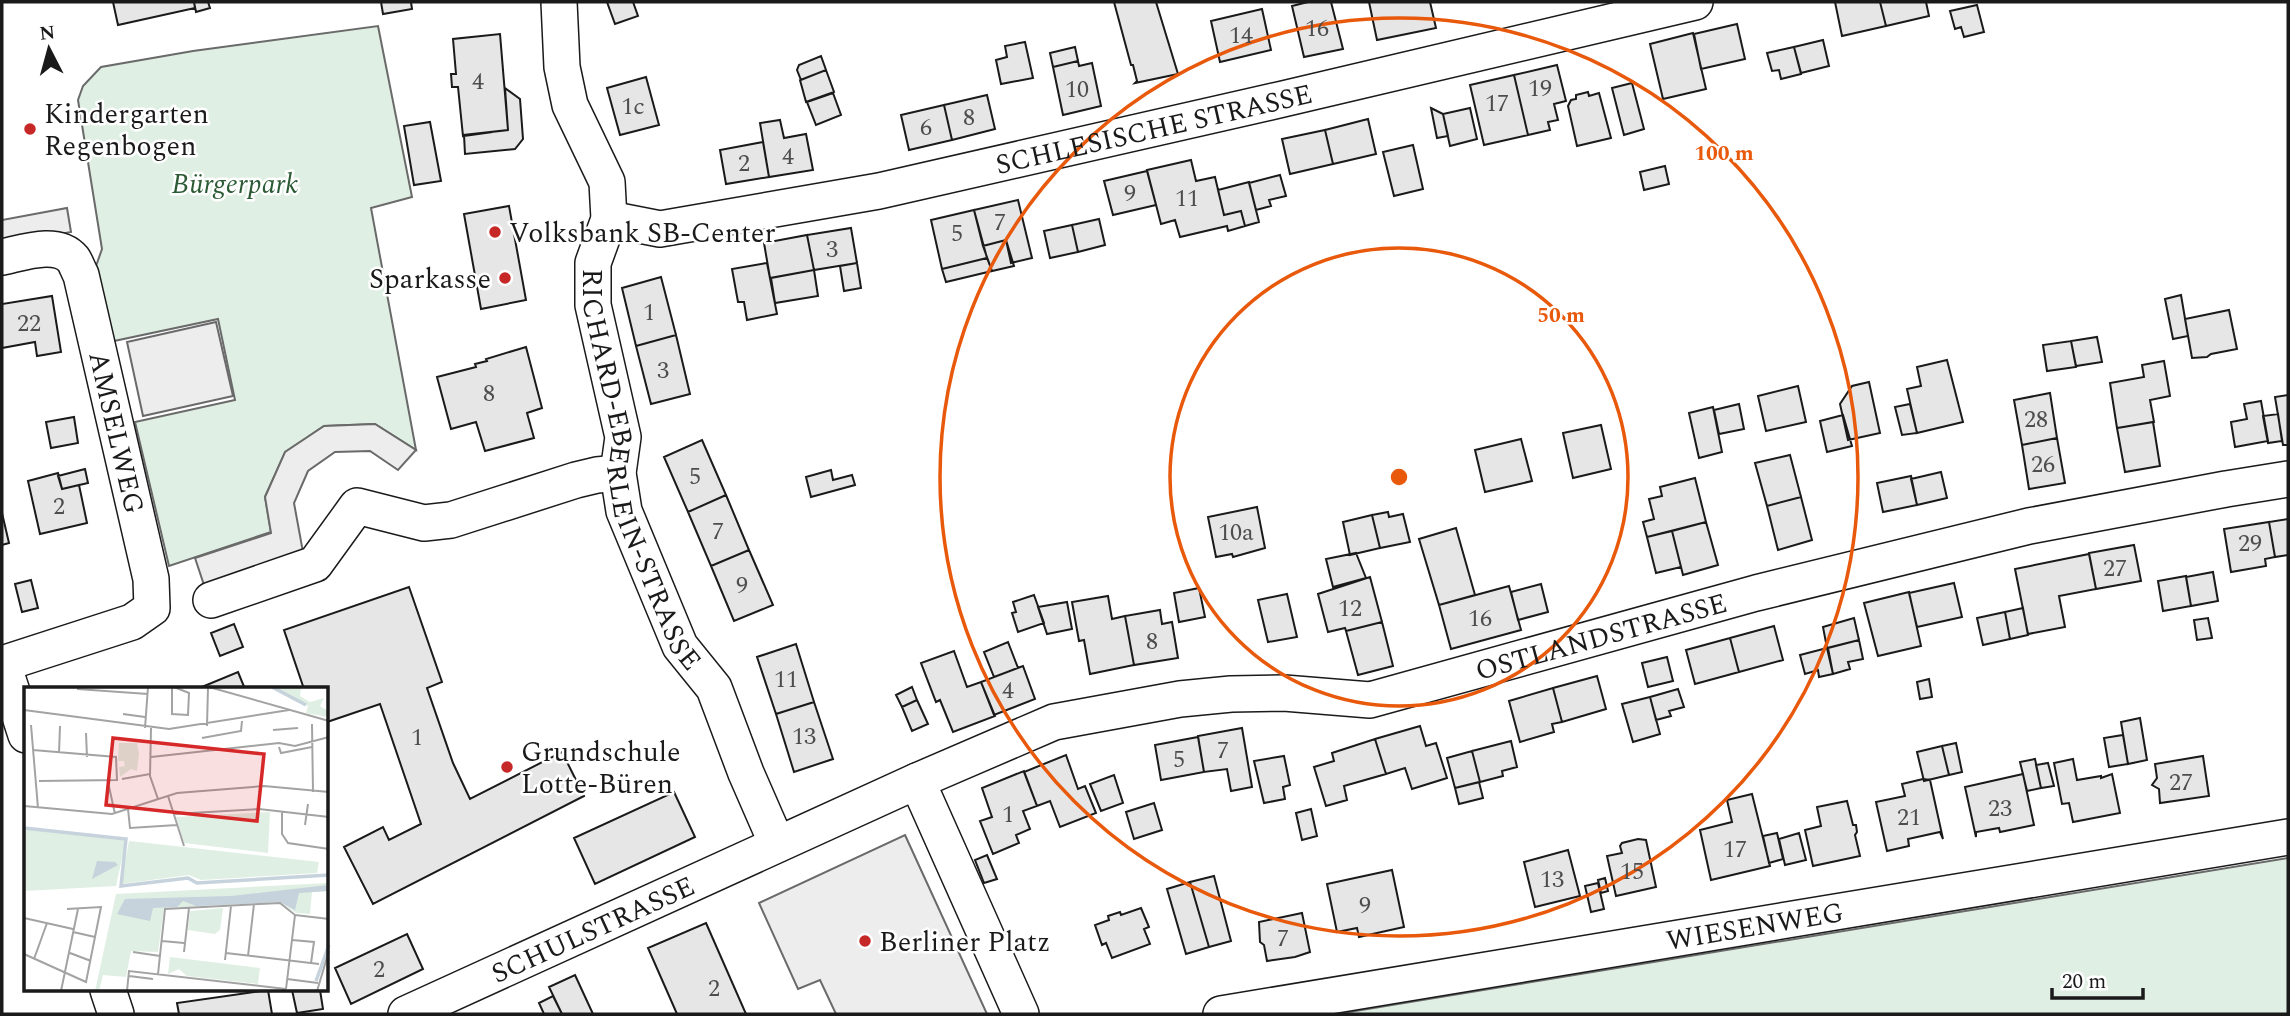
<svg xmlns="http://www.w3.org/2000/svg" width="2290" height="1016" font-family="Spectral,serif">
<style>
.green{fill:#e0efe3;stroke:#6a6a6a;stroke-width:2}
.parking{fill:#ededed;stroke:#6a6a6a;stroke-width:2}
.building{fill:#e6e6e6;stroke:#1a1a1a;stroke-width:2}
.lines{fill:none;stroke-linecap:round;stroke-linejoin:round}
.minor-casing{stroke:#1a1a1a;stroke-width:38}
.minor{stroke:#fff;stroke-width:35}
.ring{fill:none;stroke:#e8590c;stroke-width:3.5}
.poi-dot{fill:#c62828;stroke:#fff;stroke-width:2.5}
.labels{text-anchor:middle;stroke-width:5;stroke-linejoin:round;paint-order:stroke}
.number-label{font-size:24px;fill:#4d4d4d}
.poi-label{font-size:28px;fill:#1a1a1a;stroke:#fff;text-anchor:start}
.street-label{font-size:28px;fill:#1a1a1a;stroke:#fff}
.park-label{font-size:28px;font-style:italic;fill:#2b5a34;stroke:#fff}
.inset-river{fill:none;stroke:#c6d2dc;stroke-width:3.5}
.inset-road{fill:none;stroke:#a3a3a3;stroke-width:2}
.view{fill:#d62828;fill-opacity:0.15;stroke:#d62828;stroke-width:3.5}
.inset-edge{fill:none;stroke:#1a1a1a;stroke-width:3.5}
.centre{fill:#e8590c;stroke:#fff;stroke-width:3.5}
.ring-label{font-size:21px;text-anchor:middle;font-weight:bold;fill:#e8590c;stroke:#fff;stroke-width:5;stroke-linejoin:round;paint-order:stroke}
</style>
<rect width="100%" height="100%" fill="#fff"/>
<path class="green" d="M378,26L412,197L371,208L416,450L375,424L324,426L285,453L265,497L271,532L169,566L135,422L235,400L218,319L114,341L95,269L102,249L78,100L83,86L101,67L193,51Z
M2288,858V1014H1337Z"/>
<path class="parking" d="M67,208L71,232L2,245V220Z
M216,322L233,396L143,416L127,342Z
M375,424L416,450L398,470L370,451L335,452L308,471L294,503L303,552L204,585L195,558L271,533L265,497L285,452L324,426Z
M905,835L987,1014H836L820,980L798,989L759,903Z"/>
<path class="building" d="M113,2H194L195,8L118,25Z
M194,2H208L210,8L196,12Z
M381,2H411L412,9L383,14Z
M607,2H633L638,16L615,24Z
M1114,2H1156L1178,74L1135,83L1137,81L1133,65H1131Z
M1308,2H1331L1343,49L1304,57L1292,6Z
M1369,2H1430L1436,28L1377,40Z
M1835,2H1880L1886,26L1842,36Z
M1880,2H1926L1929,16L1886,26Z
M1977,5L1984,32L1964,37L1961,27L1955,29L1950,11Z
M1262,9L1271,50L1220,62L1211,21Z
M1737,24L1745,59L1701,69L1694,34Z
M1693,33L1706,89L1663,99L1650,44Z
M500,34L508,130L463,136L458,87H452L451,74H456L453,39Z
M1823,40L1829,66L1801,73L1794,47Z
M1025,42L1033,78L1001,84L996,60L1007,57L1005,46Z
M1075,47L1078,61L1053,67L1050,53Z
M1794,47L1801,74L1781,79L1779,70L1772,71L1767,53Z
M821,56L826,70L801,80L797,70L799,65Z
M1078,61L1079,66L1092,63L1101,106L1063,115L1053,67Z
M1557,65L1566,101L1554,104L1558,120L1548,122L1550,130L1528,135L1514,75Z
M826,70L834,92L806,102L800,80Z
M1514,75L1528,135L1484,145L1470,85Z
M646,77L659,125L620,135L607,88Z
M1632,83L1644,129L1624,135L1612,88Z
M505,88L520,99L523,139L515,149L465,154L464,135L508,130Z
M1588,92L1589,96L1599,93L1611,138L1577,146L1568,106L1571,100L1576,99V95Z
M833,93L841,115L816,125L807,102Z
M987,95L995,129L952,140L944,105Z
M944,105L952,140L909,150L901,115Z
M1431,108L1443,114L1448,136L1437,138Z
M1470,108L1477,139L1450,146L1443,114Z
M1368,119L1376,154L1333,164L1325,130Z
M780,120L784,138L806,134L813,170L769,177L760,123Z
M430,122L441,181L414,185L404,126Z
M1325,130L1333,164L1290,174L1282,139Z
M763,142L769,177L726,184L720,150Z
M1413,145L1423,189L1394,196L1383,152Z
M1191,160L1196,181L1215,177L1224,215L1241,211L1245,226L1228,231L1227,226L1180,237L1175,220L1161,224L1147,170Z
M1665,166L1669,184L1644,190L1640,172Z
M1147,171L1156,205L1113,215L1104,181Z
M1280,175L1286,196L1269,200L1271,206L1256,210L1259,222L1249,183Z
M1249,182L1259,222L1245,226L1241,211L1224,215L1218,190Z
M1018,200L1032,258L1011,263L1006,240L983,246L974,210Z
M509,206L526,300L481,309L464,214Z
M974,210L987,258L942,269L931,220Z
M1099,219L1105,245L1078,252L1072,225Z
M1072,225L1078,252L1050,258L1044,231Z
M851,228L857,263L814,270L807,235Z
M807,235L814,270L770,278L764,243Z
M1006,240L1014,266L992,271L983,246Z
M987,258L992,271L946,282L942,269Z
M767,263L777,314L747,320L744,302H738L732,269Z
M857,263L861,288L844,291L840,266Z
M814,270L818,296L775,303L771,278Z
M661,277L676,335L636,346L622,288Z
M2181,295L2188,336L2173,339L2165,299Z
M52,296L61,352L37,356L35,342L2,348V304Z
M2229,310L2237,349L2211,354L2207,357L2192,358L2185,319Z
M676,335L690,394L651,404L636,346Z
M2097,337L2102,362L2076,366L2071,341Z
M2071,341L2076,367L2047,371L2043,345Z
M526,347L542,408L527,413L534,438L485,451L476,422L451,429L437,377L476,367L475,364L487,361L486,359Z
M1947,360L1963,422L1917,433L1907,389L1921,386L1917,367Z
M2164,361L2170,396L2150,400L2154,422L2117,428L2110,383L2144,377L2142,365Z
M1869,382L1880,433L1848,440L1840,404L1852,386Z
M1798,386L1806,422L1766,431L1758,396Z
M2050,393L2057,438L2022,445L2014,400Z
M2288,395V445H2283L2275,397Z
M2261,401L2268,441L2235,447L2231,422L2247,419L2244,404Z
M1739,404L1744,429L1719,434L1714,410Z
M1910,404L1917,433L1902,435L1895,407Z
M1713,407L1722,452L1699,458L1689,413Z
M2278,414L2282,441L2268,443L2263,416Z
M1843,415L1852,446L1827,452L1820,421Z
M74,417L78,443L51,448L46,422Z
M2153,422L2160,466L2125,472L2117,428Z
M1601,425L1611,469L1573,478L1563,433Z
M2057,438L2065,483L2029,489L2022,445Z
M1521,439L1532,481L1485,492L1475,450Z
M702,440L726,495L688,512L664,457Z
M1790,455L1801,497L1767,506L1755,463Z
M85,469L88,483L62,489L58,476Z
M831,470L833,480L852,475L855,485L811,497L806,477Z
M1941,472L1947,498L1917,505L1911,479Z
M58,473L62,489L79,485L87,523L40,534L28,481Z
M1911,476L1917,505L1883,512L1877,483Z
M1695,478L1706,522L1647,537L1643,522L1654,519L1649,499L1662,496L1660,487Z
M726,495L749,550L711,566L688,512Z
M1801,497L1812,540L1778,550L1767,506Z
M1257,507L1265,548L1233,557L1232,554L1216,557L1208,517Z
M1388,512L1389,517L1403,514L1410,542L1380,548L1372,515Z
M2,513L9,543L2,545Z
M1372,515L1380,548L1350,555L1343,522Z
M2288,519V555L2275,557L2269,522Z
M1706,522L1718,565L1683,575L1672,531Z
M2269,522L2275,557L2265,559L2266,566L2231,572L2224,529Z
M1456,528L1475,595L1439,605L1419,539Z
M1672,531L1681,567L1656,573L1647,537Z
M2134,545L2141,581L2096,589L2089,553Z
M749,550L773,605L734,621L711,566Z
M1356,553L1366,578L1333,587L1326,559Z
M2089,554L2096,589L2059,596L2065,627L2028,634L2015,569Z
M2213,572L2218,601L2191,606L2186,577Z
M2186,576L2191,606L2163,611L2158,581Z
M1370,577L1382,622L1346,631L1345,628L1328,632L1318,594Z
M31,580L38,608L22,612L15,584Z
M1954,583L1962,617L1917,627L1909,593Z
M1541,584L1548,612L1518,620L1511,592Z
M1509,586L1521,630L1451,649L1439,605Z
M409,587L442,682L427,688L453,763L470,799L562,752L584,796L373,904L344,847L383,827L389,840L421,824L380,704L327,722V689H304L284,630Z
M1199,588L1205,617L1179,622L1174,593Z
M1909,592L1921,646L1878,656L1864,603Z
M1287,594L1297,637L1268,642L1258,600Z
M1034,595L1044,623L1018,632L1012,613L1016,612L1013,602Z
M1108,596L1112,619L1125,616L1134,665L1090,674L1084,640L1079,641L1072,602Z
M1067,602L1072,629L1047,634L1038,607Z
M2023,608L2028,635L2010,639L2005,612Z
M1160,610L1162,624L1172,622L1178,658L1134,665L1125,616Z
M2005,612L2010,639L1983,645L1977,618Z
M1854,618L1859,640L1827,648L1823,627Z
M2208,618L2212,638L2197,640L2194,620Z
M1382,622L1393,666L1358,675L1346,631Z
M234,624L243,647L220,656L211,633Z
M1774,626L1783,660L1739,672L1730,638Z
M1730,638L1739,672L1695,684L1686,650Z
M1859,640L1863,659L1848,662L1850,669L1833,674L1828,648Z
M1008,642L1018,668L994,677L984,652Z
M796,644L814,702L776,714L757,657Z
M1827,648L1833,674L1819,677L1818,670L1805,674L1800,655Z
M954,651L967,687L981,682L995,716L953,732L940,700L936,702L921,663Z
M1667,657L1673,681L1648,687L1642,663Z
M1023,666L1035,699L994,715L981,682Z
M238,672L245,689H197Z
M1597,676L1606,709L1562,722L1553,688Z
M1929,679L1932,697L1920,699L1917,682Z
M912,687L917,700L902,707L896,695Z
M1553,688L1562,722L1552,724L1554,732L1520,742L1509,701Z
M1678,689L1684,707L1669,711L1671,716L1656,720L1650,697Z
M1650,697L1660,734L1633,742L1622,704Z
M917,700L928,724L912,731L902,707Z
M814,702L833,759L794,772L776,714Z
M2140,718L2147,760L2128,764L2121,722Z
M1420,726L1426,746L1436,743L1447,778L1412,789L1405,768L1386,774L1375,739Z
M1242,728L1252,787L1231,791L1227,769L1204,772L1198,736Z
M2123,735L2128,764L2109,767L2104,738Z
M1198,737L1204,772L1161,780L1155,745Z
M1375,739L1386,774L1344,786L1347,800L1326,806L1314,767L1334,761L1332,753Z
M1511,741L1517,767L1502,771L1503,776L1480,782L1472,751Z
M1956,743L1962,772L1949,775L1942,746Z
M1942,746L1949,775L1924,781L1917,752Z
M1472,751L1480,782L1455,788L1447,758Z
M1066,755L1078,789L1085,786L1096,813L1060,827L1050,801L1037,806L1024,772Z
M1284,756L1290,785L1283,787L1285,799L1264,803L1254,761Z
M2203,756L2209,796L2160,803L2159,789L2152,785L2157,778L2155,764Z
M2035,759L2041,788L2027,791L2020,762Z
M2073,759L2077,780L2101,776V778L2112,774L2120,813L2073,822L2069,803L2062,804L2054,763Z
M2048,763L2054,786L2041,788L2036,765Z
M1024,771L1037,806L1023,811L1030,829L1016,835L1019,843L993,854L980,821L992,817L982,788Z
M2023,774L2034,825L2000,832L1999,828L1976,832V837L1965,787Z
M1114,775L1123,803L1101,811L1090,784Z
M1923,779L1930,780L1943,839L1940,832L1908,839L1909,846L1887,851L1876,802L1905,796L1902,784Z
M1479,782L1483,798L1459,804L1455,788Z
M674,792L695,837L595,884L574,838Z
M1752,794L1770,866L1711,880L1700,830L1732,822L1727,800Z
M1847,801L1853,825H1856L1857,832L1855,835L1860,856L1813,866L1805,830L1821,826L1817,807Z
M1154,803L1162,830L1134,839L1126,812Z
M1311,809L1317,836L1302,840L1296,813Z
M1777,833L1783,859L1769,863L1763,836Z
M1799,833L1806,860L1785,865L1779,839Z
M1638,839L1646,840L1656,887L1616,896L1607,856L1622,853L1620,846L1622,843Z
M1568,850L1580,896L1535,907L1524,862Z
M987,855L997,879L984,883L975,860Z
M1392,870L1404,927L1359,937L1357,928L1337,932L1327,884Z
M1214,876L1231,941L1209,947L1190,882Z
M1605,878L1608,891L1601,893L1598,880Z
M1190,882L1209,947L1186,954L1167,889Z
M1598,883L1604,909L1591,912L1585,886Z
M1141,908L1149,927L1144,929L1150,944L1112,958L1106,943L1102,945L1095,925L1109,920L1108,916L1120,912L1121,915Z
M1302,913L1310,952L1295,957L1267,961L1264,945L1260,942L1259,922Z
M706,923L746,1014H677L648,948Z
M407,934L423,969L351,1004L335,968Z
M575,975L593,1014H562L549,987Z
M268,990L272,1014H179L177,1003Z
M292,990H320L323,1009L297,1013Z
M553,996L562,1014H544L539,1003Z"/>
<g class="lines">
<defs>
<g id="minor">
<path id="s1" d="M559,2L562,67L570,105L607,182L609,219L593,263V305L623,437L618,473L624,511L680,646L714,688L746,773L777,844"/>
<path id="s2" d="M609,219L660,229L879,191L1283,99L1695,2"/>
<path id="s3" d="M2,257C22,253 57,240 73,259C76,263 78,270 81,275L151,579L152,608L132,622L2,664"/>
<path d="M211,600L315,564L357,506L424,523L451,520L576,480L597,475L618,473"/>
<path d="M3,664L26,735"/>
<path d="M917,781L1021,1014"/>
<path d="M108,990L116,1014"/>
<path id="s4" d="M406,1014L917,781L1054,722L1180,699L1231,694L1284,693L1370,700L1756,593L2029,526L2226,489L2288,479"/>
<path id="s5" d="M1221,1014L2288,837"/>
</g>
</defs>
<use href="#minor" class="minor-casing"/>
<use href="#minor" class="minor"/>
</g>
<g class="ring">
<circle cx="1399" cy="477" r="229"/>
<circle cx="1399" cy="477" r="459"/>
</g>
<g class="poi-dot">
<circle cx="30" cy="129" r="7"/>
<circle cx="495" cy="232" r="7"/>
<circle cx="505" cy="278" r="7"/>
<circle cx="507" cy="767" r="7"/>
<circle cx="865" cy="941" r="7"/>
</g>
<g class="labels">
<g class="number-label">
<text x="1317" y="36">16</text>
<text x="1241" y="43">14</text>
<text x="478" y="89">4</text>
<text x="1540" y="96">19</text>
<text x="1077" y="97">10</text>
<text x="1497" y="111">17</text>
<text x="633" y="114">1c</text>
<text x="969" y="125">8</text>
<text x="926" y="135">6</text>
<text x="788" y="164">4</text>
<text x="744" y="171">2</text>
<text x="1130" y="201">9</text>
<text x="1187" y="206">11</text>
<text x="1000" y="230">7</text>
<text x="957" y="241">5</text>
<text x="832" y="257">3</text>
<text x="649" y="320">1</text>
<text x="29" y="331">22</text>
<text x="663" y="378">3</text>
<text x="489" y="401">8</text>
<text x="2036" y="427">28</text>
<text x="2043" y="472">26</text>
<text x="695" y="484">5</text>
<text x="59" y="514">2</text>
<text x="718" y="539">7</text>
<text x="1236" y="540">10a</text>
<text x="2250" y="551">29</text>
<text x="2115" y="576">27</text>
<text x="742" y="593">9</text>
<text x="1350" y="616">12</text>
<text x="1480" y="626">16</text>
<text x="1152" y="649">8</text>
<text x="786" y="687">11</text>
<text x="1008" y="698">4</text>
<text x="804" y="744">13</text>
<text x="417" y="745">1</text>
<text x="1223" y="758">7</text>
<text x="1179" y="767">5</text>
<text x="2181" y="790">27</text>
<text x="2000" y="816">23</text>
<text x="1008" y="822">1</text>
<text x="1909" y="825">21</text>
<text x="1735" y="857">17</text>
<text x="1632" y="879">15</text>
<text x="1552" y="887">13</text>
<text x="1365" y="913">9</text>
<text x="1283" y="946">7</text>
<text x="379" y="977">2</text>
<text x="714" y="996">2</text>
</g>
<g class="poi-label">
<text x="44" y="123">Kindergarten<tspan x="44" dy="32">Regenbogen</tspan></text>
<text x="509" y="242">Volksbank SB-Center</text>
<text x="491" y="288" text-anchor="end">Sparkasse</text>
<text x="521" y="761">Grundschule<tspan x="521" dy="32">Lotte-Büren</tspan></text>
<text x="879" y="951">Berliner Platz</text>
</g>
<g class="street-label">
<text dy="10" stroke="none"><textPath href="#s2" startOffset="556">SCHLESISCHE STRASSE</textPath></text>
<text dy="10" stroke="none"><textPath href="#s3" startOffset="254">AMSELWEG</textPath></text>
<text dy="10" stroke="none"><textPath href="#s1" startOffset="488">RICHARD-EBERLEIN-STRASSE</textPath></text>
<text dy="10" stroke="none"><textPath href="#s4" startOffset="1269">OSTLANDSTRASSE</textPath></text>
<text dy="10" stroke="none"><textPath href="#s5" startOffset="541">WIESENWEG</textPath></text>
<text dy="10" stroke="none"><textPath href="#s4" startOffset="205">SCHULSTRASSE</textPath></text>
</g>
<g class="park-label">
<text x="235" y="193">Bürgerpark</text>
</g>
</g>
<g transform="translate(24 687)">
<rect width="304" height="304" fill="#fff"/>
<path d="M246,0H277L276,9L286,15L300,11L296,19L304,24V30L282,26L284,19ZM95,56H113L115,67L113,84L107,82L96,90L95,80L101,79L100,74H94ZM246,125L244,166L160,156L152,130ZM0,142L102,153L92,199L0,204ZM105,154L295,175L293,186L177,193L165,188L97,197ZM304,196V204L288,205L286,227L272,226L256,215L140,221L134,265L107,264L102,290L79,288L75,304H71L92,207ZM199,221L196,243L191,247L164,243L166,224ZM146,270L236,281L234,297L163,289L155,282L144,287Z" fill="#e0efe3"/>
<path d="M73,174L91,175L94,178L68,192ZM304,198V204L275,206L271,223L256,215L172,219L159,214L153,220L129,221L126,234L93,227L101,212L207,209Z" fill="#c6d2dc"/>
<path class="inset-river" d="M248,0L282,18M0,141L102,152L97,199L164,191L173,196L305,188M292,294L305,258"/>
<path class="inset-road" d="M148,0V27L164,28L165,6L150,0M185,0L305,34M53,2L124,7M0,23L145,42L265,23M99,27L121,30M288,37L289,105M7,38L14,121M183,39L184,0M121,41L124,0M127,41L126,89L134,112M249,43L274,41M62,46L63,70M178,51L217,44L218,34M255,60L257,66L288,60M9,63L92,70L93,93L15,94M35,66L36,39M127,70L255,56L271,59L305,50M98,92L126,87M84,95L91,127M144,109L160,159M0,119L88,127L153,106L240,99L305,105M104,122L106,141L153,138M258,125V147L264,156L305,162M150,127L235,122L305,130M281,138L284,117M271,228L305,232M0,231L49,242M49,245L71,250M268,253L290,255L287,276M138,254L160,256M109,265L136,269M160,265L165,221M46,266L67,274M202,266L295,277M0,267L62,295L77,220L43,222M224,269L230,217M10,272L23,236M201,273L207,219M134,287L141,222L256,216L271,228M105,289L129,292M263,292L294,296M262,302L271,228M37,304L54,222M103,304L105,284L262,302M293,304L305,264"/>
<path class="view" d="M89,51L240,67L233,134L82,118Z"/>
<rect width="304" height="304" class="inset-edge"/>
</g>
<circle cx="1399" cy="477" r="10" class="centre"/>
<g class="ring-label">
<text x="1724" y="160">100 m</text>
<text x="1561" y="322">50 m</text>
</g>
<rect width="2290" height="1016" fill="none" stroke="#1a1a1a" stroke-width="7"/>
<g transform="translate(49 49) rotate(354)" stroke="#ffffff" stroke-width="5" paint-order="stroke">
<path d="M0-5L12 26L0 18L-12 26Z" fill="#1a1a1a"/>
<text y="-10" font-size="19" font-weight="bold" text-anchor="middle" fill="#1a1a1a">N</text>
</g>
<path d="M2052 988v10h91v-10" fill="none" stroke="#1a1a1a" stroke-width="3.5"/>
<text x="2062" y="988" font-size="21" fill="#1a1a1a" stroke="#ffffff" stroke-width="5" paint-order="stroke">20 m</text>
</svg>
